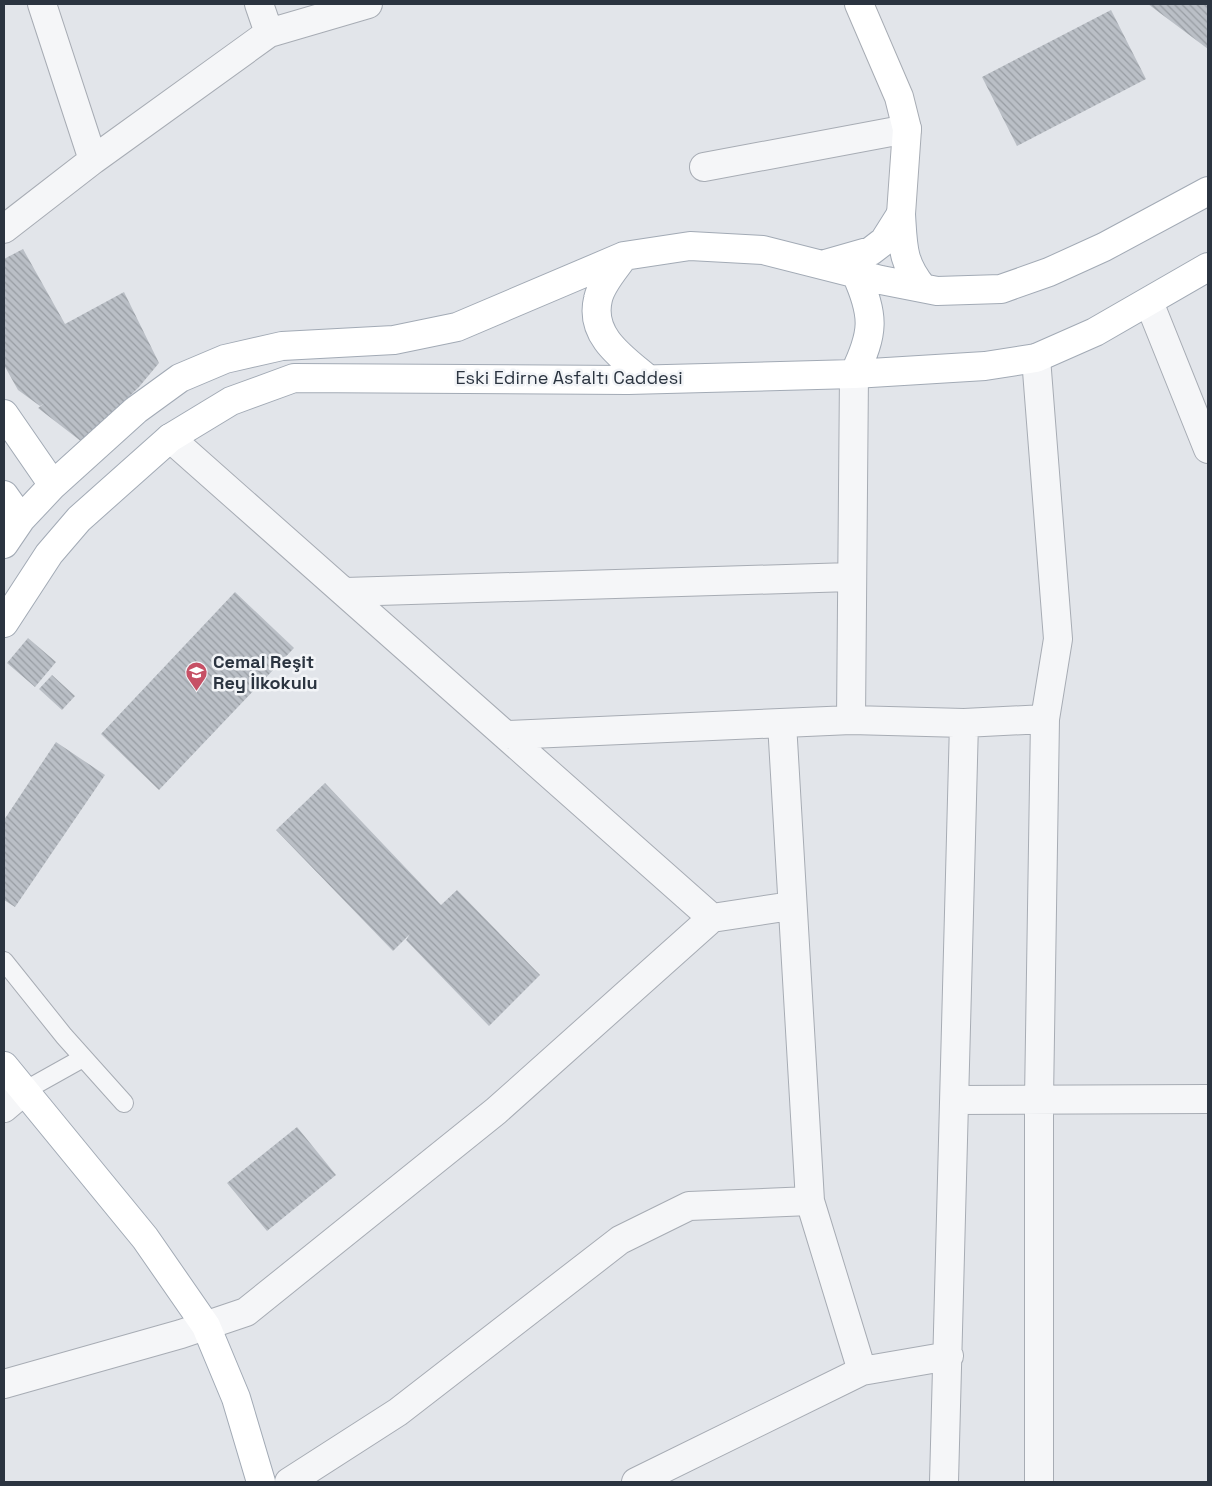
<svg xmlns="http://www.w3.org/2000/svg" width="1212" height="1486" font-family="'Space Grotesk',sans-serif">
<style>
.building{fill:url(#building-back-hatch)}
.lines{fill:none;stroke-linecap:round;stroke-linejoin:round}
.service-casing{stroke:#a7acb4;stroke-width:20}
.minor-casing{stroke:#a7acb4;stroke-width:30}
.secondary-casing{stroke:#a7acb4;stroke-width:30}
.primary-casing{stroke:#a2aab5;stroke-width:30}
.service{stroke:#f5f6f8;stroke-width:18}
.minor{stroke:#f5f6f8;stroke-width:28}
.secondary{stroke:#fff;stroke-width:28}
.primary{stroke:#fff;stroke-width:28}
.labels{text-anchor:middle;stroke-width:5;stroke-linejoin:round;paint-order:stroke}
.street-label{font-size:18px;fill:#2b3440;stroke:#f2f4f7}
.poi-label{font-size:18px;font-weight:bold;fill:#2b3440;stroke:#f2f4f7;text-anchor:start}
</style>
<defs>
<pattern id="building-back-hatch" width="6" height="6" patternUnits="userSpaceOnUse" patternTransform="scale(1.25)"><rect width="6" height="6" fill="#babfc6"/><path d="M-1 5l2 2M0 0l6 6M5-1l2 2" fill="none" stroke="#979ca2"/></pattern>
</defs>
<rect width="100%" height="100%" fill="#e2e5ea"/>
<path class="building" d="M1148,4H1208V49Z
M1111,10L1146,79L1017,146L982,77Z
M23,249L65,324L124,292L159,363L139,387L82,442L38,408L45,403L40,406L18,390L4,365V259Z
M235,592L294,648L159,790L101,734Z
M28,638L56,662L35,687L7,663Z
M52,675L75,696L62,710L39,689Z
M56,742L105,775L15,907L4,900V820Z
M325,783L441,905L457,890L540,975L489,1026L406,940L410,934L393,951L276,830Z
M297,1127L336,1175L267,1231L227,1183Z"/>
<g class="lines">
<defs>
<path id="service" d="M4,961L64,1036L124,1103
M24,1091L83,1058"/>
<path id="minor" d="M42,4L93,160
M259,4L269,33
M704,167L907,129
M4,229L93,160L269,33L368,4
M1149,302L1208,449
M170,438L712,918
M345,592L851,577
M851,720L854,374
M782,723L810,1201L862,1371
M506,735L851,720L964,723L1045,719L1058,639L1036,358
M955,1100L1208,1099
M4,1108L24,1091
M4,1384L181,1334L246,1312L496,1111L712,918L791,906
M289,1482L398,1412L620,1240L689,1206L810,1201
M636,1482L862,1371L949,1356
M944,1482L964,723
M1039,1482V1099L1045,719"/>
<path id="secondary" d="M859,4L899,97L907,129L901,214"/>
<path id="primary" d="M624,256C615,269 601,284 598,299C589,336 623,358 648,379
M822,265L871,251L884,241L901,214C903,246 902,263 923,288
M854,374C874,333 875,316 856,274
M4,414L53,485
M4,495L21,519
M4,544L21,519L53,485L136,410L180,378L225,359L282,346L394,340L457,327L624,256L690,246L763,250L881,280L937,291L1001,289L1049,272L1104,247L1208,191
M4,623L49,554L79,519L170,438L231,401L294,378L628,380L854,374L985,366L1036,358L1095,332L1208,267
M4,1066L145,1238L206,1326L236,1398L261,1482"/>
</defs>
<use href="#service" class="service-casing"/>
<use href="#minor" class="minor-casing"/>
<use href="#secondary" class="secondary-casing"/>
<use href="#primary" class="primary-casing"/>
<use href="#service" class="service"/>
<use href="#minor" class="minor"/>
<use href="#secondary" class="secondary"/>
<use href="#primary" class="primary"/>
</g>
<defs>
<symbol id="school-pin" viewBox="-11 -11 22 30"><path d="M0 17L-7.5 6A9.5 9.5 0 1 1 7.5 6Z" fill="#c65065" stroke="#f2f4f7"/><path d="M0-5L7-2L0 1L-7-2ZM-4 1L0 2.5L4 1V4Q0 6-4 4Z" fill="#fff"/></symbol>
</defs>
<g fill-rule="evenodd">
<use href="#school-pin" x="184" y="660" width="25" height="34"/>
</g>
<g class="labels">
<g class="street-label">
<text x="569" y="384">Eski Edirne Asfaltı Caddesi</text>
</g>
<g class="poi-label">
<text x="213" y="668">Cemal Reşit<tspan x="213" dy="21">Rey İlkokulu</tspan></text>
</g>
</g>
<rect width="1212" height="1486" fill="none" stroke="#2b3440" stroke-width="10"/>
</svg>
